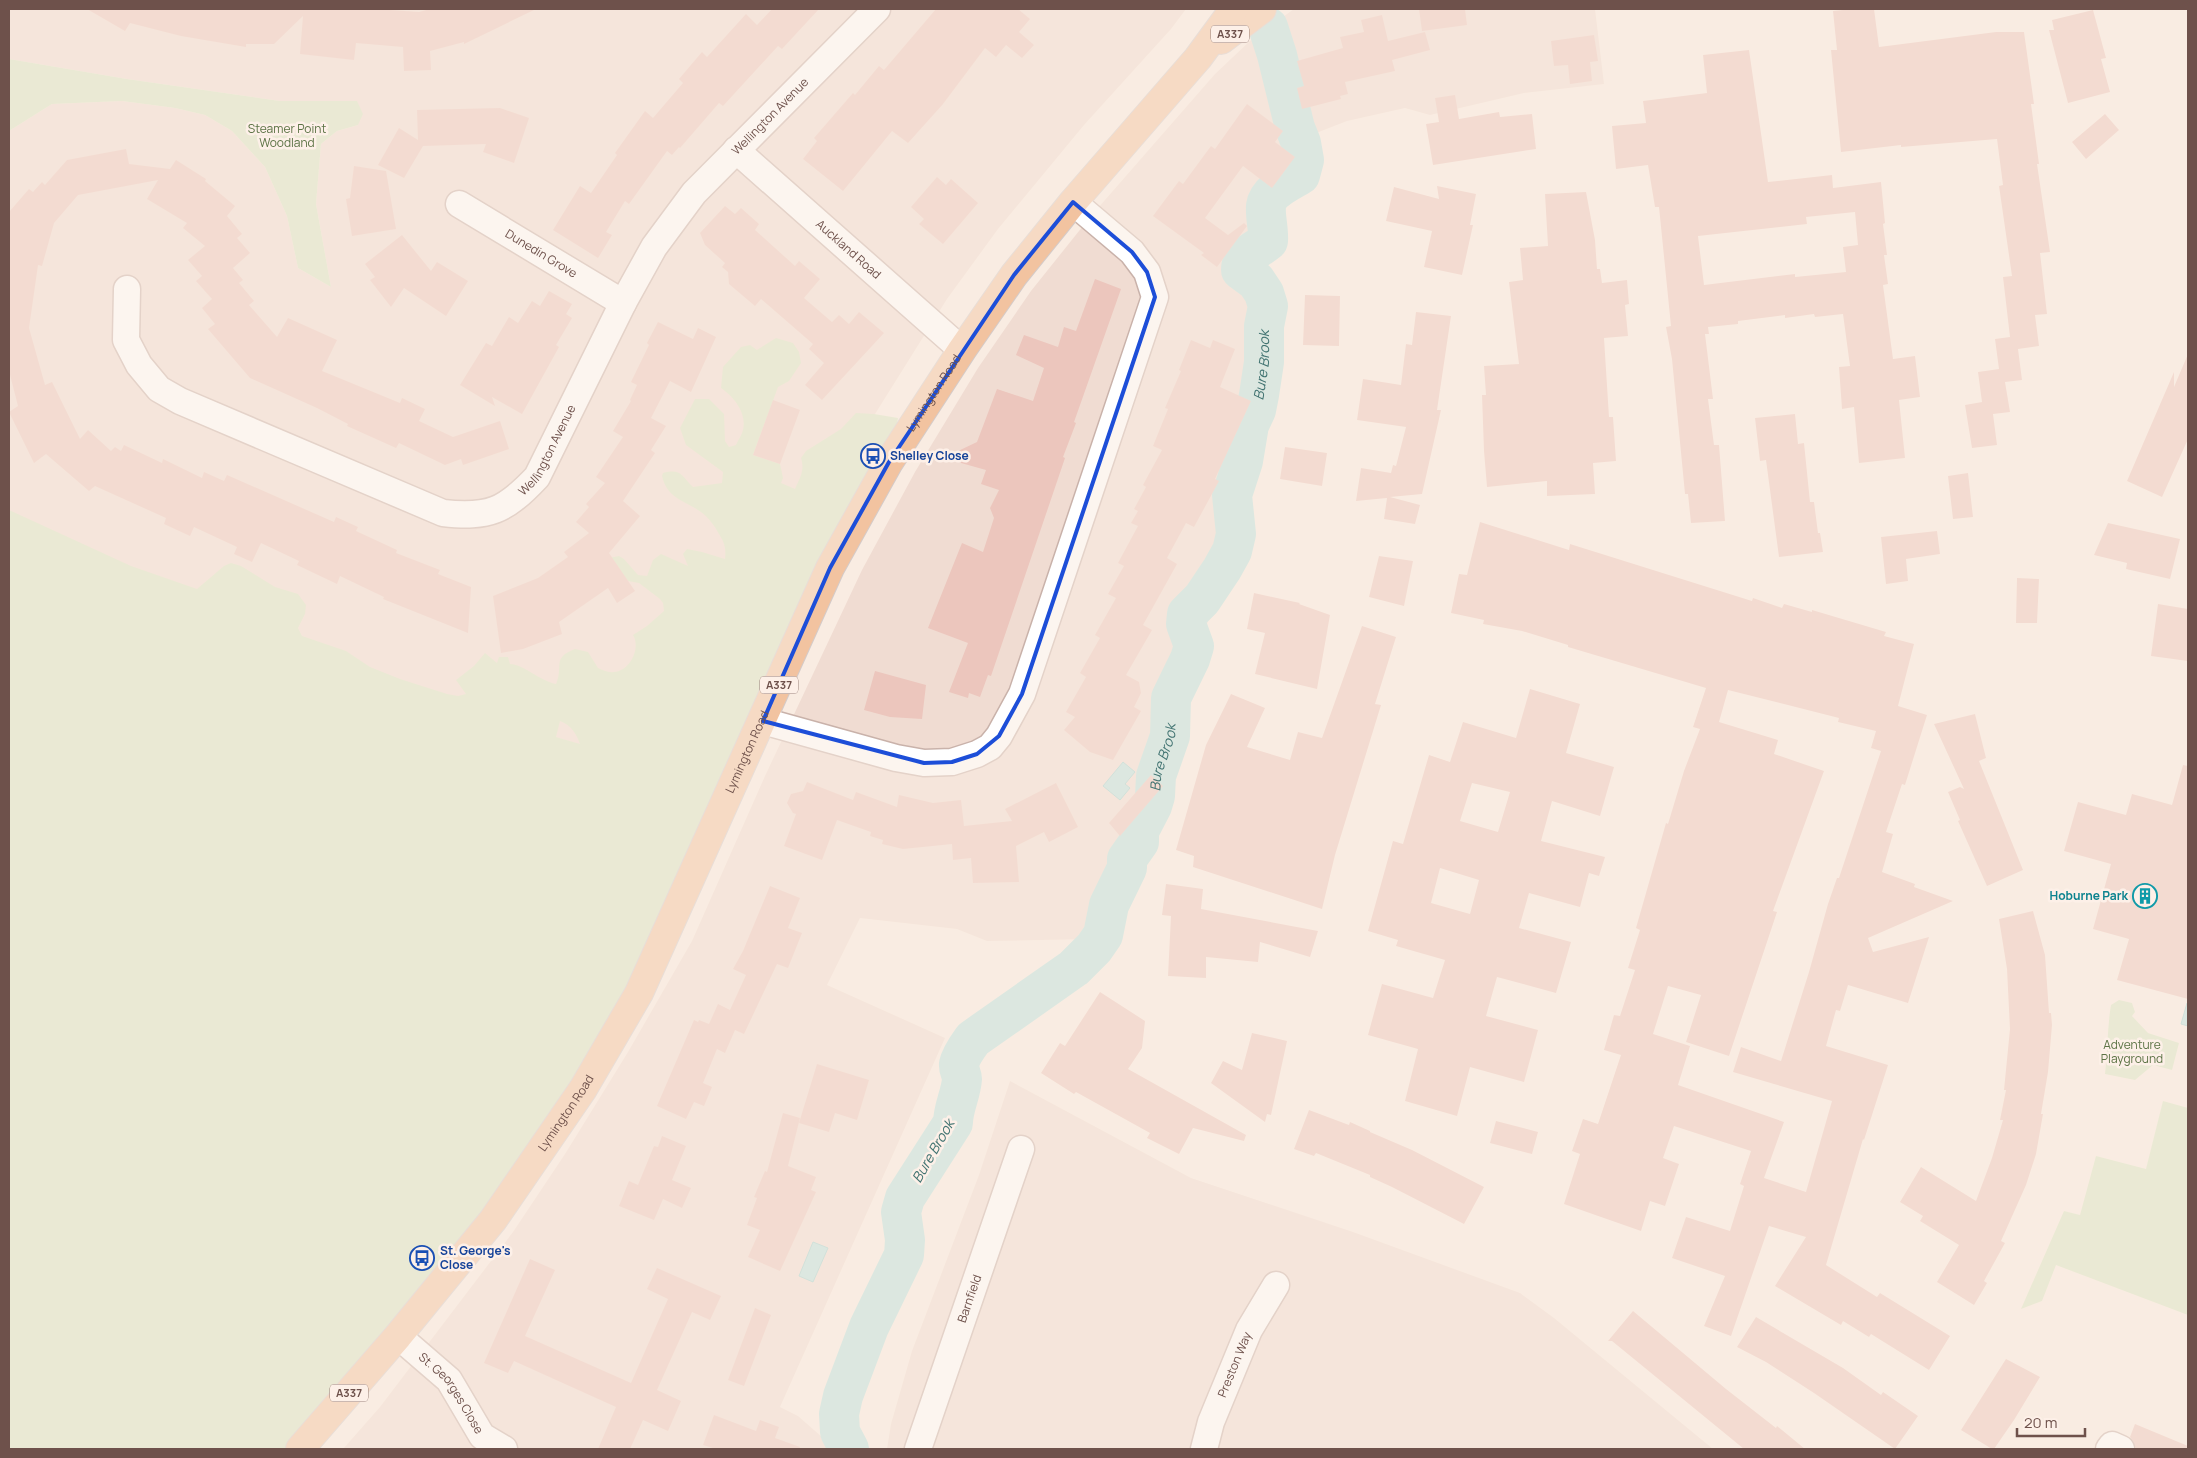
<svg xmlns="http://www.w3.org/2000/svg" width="2197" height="1458" font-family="Manrope,sans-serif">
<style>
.residential{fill:#f0dcd2}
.green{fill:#d8e5c3;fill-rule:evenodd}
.water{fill:#b9e1de;stroke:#a0d1cf}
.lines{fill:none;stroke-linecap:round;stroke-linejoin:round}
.river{stroke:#b9e1de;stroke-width:40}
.building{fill:#ecc6bd;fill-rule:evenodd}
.minor-casing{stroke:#c9b2aa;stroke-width:29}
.primary-casing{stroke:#d4cbc9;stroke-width:30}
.minor{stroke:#fff;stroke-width:26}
.primary{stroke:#f2c3a0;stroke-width:28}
.marked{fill:none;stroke:#1d4ed8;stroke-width:4;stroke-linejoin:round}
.labels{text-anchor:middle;stroke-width:5;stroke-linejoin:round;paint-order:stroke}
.shield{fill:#fdf0e8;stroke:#99817a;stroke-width:1}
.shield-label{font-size:11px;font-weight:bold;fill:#6e514b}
.street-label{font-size:12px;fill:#6e514b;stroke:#fdf0e8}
.park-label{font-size:12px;fill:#5c7345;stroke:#fdf0e8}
.transit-label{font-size:12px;font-weight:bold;fill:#164399;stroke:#fdf0e8;text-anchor:start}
.culture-label{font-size:12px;font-weight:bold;fill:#0d838f;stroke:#fdf0e8;text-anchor:end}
.water-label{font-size:14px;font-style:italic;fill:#417371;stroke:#fdf0e8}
</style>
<rect width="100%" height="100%" fill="#f9ece2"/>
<path class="residential" d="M9,9H1186L1171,29L1084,125L998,229L947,299L835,478L677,774L371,681L9,526V131L52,104L122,101L175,108L205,115L232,131L265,167L287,216L298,268L331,287L316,204L321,144L337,131L358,125L356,101H280L127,79L9,59Z
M1294,9H1595L1604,84L1524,93L1430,115L1405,108L1347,121L1311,135L1301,156L1252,238L1247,283L1254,322L1256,357L1265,373L1268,393L1159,806L1141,861L1118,909L1091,939L987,941L957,929L860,918L827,985L945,1038L780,1407L798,1416L822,1437L827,1449H343L380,1407L513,1232L565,1154L628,1052L692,941L765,776L862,570L915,472L978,368L1031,291L1091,216L1215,74L1251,40Z
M1010,1081L1191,1178L1353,1232L1520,1293L1554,1318L1713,1449H887L891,1424L912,1351L979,1175Z"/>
<path class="green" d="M9,59L127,79L280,101H357L363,114L358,125L337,131L321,144L316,204L331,287L298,268L287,216L265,167L232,131L205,115L175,108L122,101L52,104L9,131Z
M776,338L793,343L799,352L801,363L789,381L778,387L753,455L780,464L783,478L781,483L795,489C800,478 805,470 801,458L806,451L841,429L856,413L874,414L898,418L896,429L633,993L485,1219L291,1449H9V510L131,566L197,589L224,566L231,563L241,566L275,587L298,594L306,605L305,614L298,628L302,636L346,651L370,667L400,679L447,694L458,696L466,694L456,680L474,666L485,653L497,663L499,657H508L510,664C525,665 538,680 556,684C564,667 551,658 575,649L588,652L598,668C603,670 608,673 614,672C630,671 641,648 633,635L647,626L664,611L663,603L660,599L639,583L628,581L609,558L619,556L624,559L638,575L647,576L653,560L661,554L688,566L683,554L687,549L702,552L725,559C726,548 725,544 719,534C714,525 709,518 701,512C686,501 667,499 662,476L663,473C682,468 682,477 693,487L722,483L723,472L686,445L680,428L695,399H709L724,414L725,441L729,447L736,445C738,440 742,435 743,430C747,413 734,397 721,388L723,367L741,347L750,345L757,350ZM560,721C571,725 576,733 580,744L556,737Z
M2119,1000L2132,1003L2135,1012L2132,1016L2148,1033L2179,1043L2172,1070L2153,1065L2135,1080L2105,1074C2108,1051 2107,1028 2111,1005Z
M2163,1101L2188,1108V1315L2056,1265L2042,1301L2021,1309L2064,1211L2080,1215L2096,1156L2146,1169Z"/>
<path class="water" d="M1123,762L1135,772L1125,784L1130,788L1120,800L1103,786Z
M2187,1003L2188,1004V1026L2181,1024Z
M813,1242L828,1248L813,1282L799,1276Z"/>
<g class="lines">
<path class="river" id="s1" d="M849,1449L840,1432L839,1414L843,1396L869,1327L904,1255L905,1240L901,1212L905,1198L953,1123C953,1108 961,1094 962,1079C962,1074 958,1069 959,1064C961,1055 968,1046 973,1039L1074,968L1094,948L1103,935L1109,905L1127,868V859L1139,842V831L1152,806L1155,796L1156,776L1170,736L1171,698L1190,659L1194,646L1186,624L1187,614L1202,599L1222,569L1232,551L1236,534L1232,495L1243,461L1249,425L1256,410L1259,395L1264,362V326L1268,306L1264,293L1256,281L1241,270C1241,254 1258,250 1268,241C1269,230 1265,217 1266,206C1268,191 1289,182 1300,175L1304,160L1301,143L1295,128L1277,55L1268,27"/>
</g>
<path class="building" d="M87,9H377L419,12L430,9H536L464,44V42L430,51L431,70L404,71L403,47L356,43L354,60L300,54L303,16L274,44H246V47L181,36L130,23L125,31Z
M772,9H819L782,49L778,46L723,106L719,103L680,148L679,147L672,155L667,151L629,204L625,201L606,232L612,235L598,258L553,230L580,186L591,193L617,155L615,153L645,111L653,118L683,83L679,79L702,52L707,57L746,14L757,25Z
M936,9H1018L1030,19L1019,32L1034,45L1022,58L1006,45L996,57L985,48L943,104L908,143L892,131L843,191L803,159L817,141L814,138L853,93L855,95L879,66L884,70Z
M1419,9H1465L1467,25L1422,31Z
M1853,9H1874L1879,47L1996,32H2024L2034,104H2031L2039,164H2037L2050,252L2040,253L2047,314L2035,315L2039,346L2018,349L2022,380L2005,382L2010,412L1993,414L1997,445L1972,448L1965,405L1982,402L1978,372L1999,369L1995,339L2010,337L2003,277L2012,276L1999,186L2003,185L1997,139L1901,147V145L1841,152L1831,50H1837L1833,11Z
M2093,10L2106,58L2101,59L2110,92L2068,103L2049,30H2054L2052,20Z
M1382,15L1388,41L1425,32L1430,50L1392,60L1395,71L1345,82L1348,94L1340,96L1341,99L1302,109L1297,88L1304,86L1297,61L1343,48L1340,37L1364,32L1361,20Z
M1594,35L1598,61L1590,62L1592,81L1570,84L1568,65L1554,66L1551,41Z
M1749,50L1768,182L1832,175L1833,188L1881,182L1885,223L1883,224L1887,255H1884L1888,284L1883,285L1893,359L1915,356L1920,397L1899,400L1905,458L1859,463L1854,407L1842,409L1839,367L1850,366L1843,314L1815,317L1814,314L1785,318V315L1738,321V324L1708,327L1709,334H1705L1713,399H1708L1714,445H1719L1725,521L1691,523L1688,494H1685L1672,359L1666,327L1671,326L1659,207H1655L1648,165L1616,169L1612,126L1646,123L1643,101L1707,93L1703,55ZM1855,212L1858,245L1843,247L1846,272L1795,277V274L1704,285L1698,236L1807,224L1806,217Z
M1455,95L1459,119L1499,112L1500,117L1532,114L1536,149L1433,165L1426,124L1439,122L1435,98Z
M1247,104L1283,131L1275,142L1295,157L1272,188L1243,166L1205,218L1228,235L1244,223L1247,226L1217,267L1201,255L1204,253L1153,216L1179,181L1183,184L1211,146L1215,149Z
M500,108L529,118L514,163L483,152L486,144L423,146L404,178L378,165L399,128L418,140L417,110Z
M2105,114L2119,130L2086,159L2072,142Z
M126,149L129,164L170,169L176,160L206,179L205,181L235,206L227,216L242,234L237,238L250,253L233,268L243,280L239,283L254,301L249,305L277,337L288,318L337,340L322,371L400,403L402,398L425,409L419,421L453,437L500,421L509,449L463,465L461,459L445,465L399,443L396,448L347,426L348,424L317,408L250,378L208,329L215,324L202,308L212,299L196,281L202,276L188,260L205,246L183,228L187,223L147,199L158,180L78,195L54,223L42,266L38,265L29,328L45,385L52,382L80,439L88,430L111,451L115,447L121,451L124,445L162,463L163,459L202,478L204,472L224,481L227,475L334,522L336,517L358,527L356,531L397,550L396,553L440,570L438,574L471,587L468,633L383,599L384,597L340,576L337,584L297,565L299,561L261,543L252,562L234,554L237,547L194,527L190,536L164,524L166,518L95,486L89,491L46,454L34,463L9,412L18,406L9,371V212L29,189L33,192L42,182L45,185L67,160Z
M354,166L386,171L396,229L352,236L346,199L350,198Z
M937,177L946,185L951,179L978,203L943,244L919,224L924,219L911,207Z
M1437,186L1476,194L1470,225H1473L1462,275L1424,267L1432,231L1386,221L1394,187L1439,199Z
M1586,192L1595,240L1597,269H1600L1602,283L1627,280L1629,304L1625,305L1628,336L1604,338L1609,417H1613L1616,461L1593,463L1595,494L1547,496V481L1487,487L1484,451L1482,395H1486L1484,366L1519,364L1509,282L1523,280L1520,248L1548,246L1545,194Z
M725,206L735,214L741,208L759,224L755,230L795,266L799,261L820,279L804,298L832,322L839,315L849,324L859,312L884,333L822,400L805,385L824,363L809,349L813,344L761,299L755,306L729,284L728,272L722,267L725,263L705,245L700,233Z
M402,235L431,271L437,262L468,281L446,316L404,288L391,307L370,280L375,277L365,264Z
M1095,279L1121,289L1074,422L1076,423L1063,457L1065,458L991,676L988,675L980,697L969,693L968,698L949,692L968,643L928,628L962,543L983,552L994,518L990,508L999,490L981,484L986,470L961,463L956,452L977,442L997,389L1033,401L1044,368L1016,355L1024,335L1058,347L1064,327L1076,331Z
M549,291L572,304L566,314L572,318L556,345L559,347L522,414L492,397L495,406L460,385L486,343L492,346L509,317L518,323L532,301L540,306Z
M1305,295L1340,296L1339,346L1303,345Z
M1416,312L1451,316L1437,410H1441L1422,494L1390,497L1420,505L1415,524L1384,519L1387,498L1356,501L1361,468L1391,473L1393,465L1396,466L1406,427L1357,420L1363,379L1401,385L1406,344L1412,345Z
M658,322L693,339L698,328L716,337L691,392L670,381L651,418L666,426L651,450L655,453L623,501L640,516L609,553L635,591L617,603L608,588L559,622L562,634L523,649L501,653L493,596L538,578L568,557L564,552L589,533L576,522L589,507L586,504L605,483L596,477L623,437L613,431L631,401L630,400L637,385L631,382L649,345L647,343Z
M1191,340L1210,348L1213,340L1235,349L1220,387L1251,401L1215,479L1219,481L1194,527L1186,523L1167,558L1177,564L1143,625L1152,630L1126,675L1139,682L1141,693L1134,707L1141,711L1113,760L1090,752L1064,730L1075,717L1066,712L1086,677L1080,673L1100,638L1095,635L1116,598L1108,594L1124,566L1118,563L1138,526L1131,523L1138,511L1134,509L1146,487L1143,485L1162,450L1153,446L1168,409L1165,408L1181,371L1179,370Z
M2188,354V439L2162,497L2127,481L2174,372V387Z
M773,400L800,410L780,464L753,455Z
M1795,414L1798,444L1804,443L1810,502H1814L1818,533H1820L1823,552L1779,557L1766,460L1760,461L1755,418Z
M1285,447L1327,453L1322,486L1280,479Z
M1968,473L1973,517L1953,519L1948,476Z
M1480,522L1569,550L1570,544L1752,601L1753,598L1782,608L1784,604L1812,612V610L1886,632L1884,636L1914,644L1898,706L1927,715L1905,785L1902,784L1886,832L1893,834L1882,872L1915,884L1914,887L1953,901L1868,938L1873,952L1929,937L1908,1003L1848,985L1840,1011L1836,1010L1826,1046L1888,1065L1864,1140L1863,1139L1826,1265L1877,1297L1880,1293L1950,1336L1929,1370L1871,1334L1869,1337L1843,1321L1841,1325L1775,1286L1806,1237L1769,1226L1731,1336L1704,1326L1725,1276L1672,1258L1686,1217L1730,1231L1744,1186L1740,1184L1751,1151L1674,1126L1663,1158L1679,1164L1665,1206L1650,1201L1641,1231L1564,1204L1580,1154L1572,1151L1583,1119L1598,1124L1621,1055L1604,1050L1614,1015L1620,1016L1635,970L1628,968L1640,930L1636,928L1666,823L1668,824L1684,771L1700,729L1693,727L1706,688L1568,647V645L1522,631L1483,624L1484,620L1451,613L1459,574L1467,575ZM1728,690L1839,718L1838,722L1876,731L1871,748L1881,751L1839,878H1837L1828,904L1809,972L1781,1061L1741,1047L1733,1072L1832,1101L1806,1192L1764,1178L1784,1122L1678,1085L1690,1046L1653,1034L1668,986L1701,995L1686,1042L1729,1056L1777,912L1773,911L1824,771L1774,754L1778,740L1719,722Z
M2108,523L2180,539L2170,579L2126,569L2127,563L2094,555Z
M1937,531L1940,554L1906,559L1908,581L1886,584L1881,537Z
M1379,556L1413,561L1404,606L1369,597Z
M2017,578L2039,579L2037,623H2016Z
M1254,593L1300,603L1299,604L1330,615L1317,689L1255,674L1265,633L1247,629Z
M2158,604L2188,609V661L2151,656Z
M1362,626L1396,637L1375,704L1381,705L1335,855L1322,909L1193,867L1194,856L1176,850L1206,745L1231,694L1265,708L1247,747L1290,760L1298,732L1322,738Z
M875,671L926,685L922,719L890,717L864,710Z
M1530,689L1580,704L1566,753L1614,767L1600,816L1552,801L1541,841L1605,857L1599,876L1589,873L1580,907L1529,893L1519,928L1571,942L1556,993L1497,977L1486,1016L1538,1030L1524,1082L1470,1067L1457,1116L1405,1101L1418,1049L1368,1035L1382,984L1433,998L1445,960L1396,946L1398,940L1368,931L1393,841L1403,844L1429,755L1450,762L1463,722L1516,738ZM1472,783L1510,792L1498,832L1460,821ZM1440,868L1479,880L1470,914L1431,903Z
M1975,714L1986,758L1979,761L2023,870L1987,886L1958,821L1960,820L1948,792L1960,787L1964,789L1934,724Z
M2183,765L2188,766V999L2117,980L2129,939L2093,929L2111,864L2064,851L2078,802L2126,815L2132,794L2172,805Z
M1151,775L1163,786L1120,836L1109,823Z
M807,782L853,800L856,792L897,807L899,795L933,803L961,800L964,826L1012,821L1005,809L1056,783L1078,827L1049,842L1044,832L1016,846L1019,882L973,883L971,858L953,860L952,844L903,849L882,844L883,840L870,836L871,832L837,820L822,860L784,846L796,814L793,813L787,803L791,794L803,791Z
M1166,884L1203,889L1201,909L1318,931L1310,957L1260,942L1258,962L1206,957V978L1168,976L1171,916L1162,915Z
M770,886L800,898L788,928L802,933L788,968L777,964L744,1034L735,1030L725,1053L717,1049L703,1083L712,1087L704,1106L694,1102L686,1119L657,1106L694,1020L698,1022L699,1020L709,1024L718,1004L730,1010L746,975L733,969L743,951Z
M2033,911L2045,955L2049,1013H2051L2052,1025L2048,1072L2041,1114H2043L2036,1154L2026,1185L2001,1241L2005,1243L1984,1281L1987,1283L1974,1305L1937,1282L1959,1245L1920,1221L1923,1216L1900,1202L1921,1167L1976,1201L1992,1158L2003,1120H2000L2006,1090H2004L2010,1029L2007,969L1999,919Z
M1100,992L1145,1021L1142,1048L1128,1069L1246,1135L1244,1141L1193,1128L1179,1154L1147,1138L1150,1133L1076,1092L1074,1094L1041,1073L1060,1043L1065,1046Z
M1252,1033L1287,1041L1271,1115L1267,1114L1265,1122L1211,1083L1223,1061L1242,1070Z
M817,1064L869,1080L857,1120L835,1113L829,1132L799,1123Z
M1309,1110L1349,1125L1350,1122L1370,1131V1132L1412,1150L1484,1187L1464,1224L1392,1187L1370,1177V1175L1316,1153L1314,1156L1294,1149Z
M783,1113L800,1118L788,1166L816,1177L811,1190L816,1192L780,1271L748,1257L760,1230L747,1225L757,1198L754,1197L765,1171L767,1172Z
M1496,1121L1538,1132L1532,1154L1490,1143Z
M662,1136L686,1146L672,1180L691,1188L682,1208L663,1199L654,1220L619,1206L629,1181L638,1185L654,1146L658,1147Z
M530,1259L555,1270L525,1336L631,1383L668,1299L647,1289L657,1268L721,1296L710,1320L692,1312L657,1390L681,1401L668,1431L643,1420L630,1449H598L616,1407L514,1361L508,1373L484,1363Z
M755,1308L771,1315L744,1386L728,1380Z
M1633,1311L1726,1389L1776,1428L1777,1426L1805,1449H1744L1612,1341H1608Z
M1756,1317L1843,1368L1881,1395L1883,1392L1918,1416L1895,1449L1814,1393L1766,1362L1737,1347Z
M2006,1359L2040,1377L2014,1420L1994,1449H1992L1961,1430Z
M714,1415L756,1431L760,1420L779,1427L775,1438L800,1447L799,1449H716L703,1445Z
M2135,1424L2188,1446V1449H2136L2133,1441L2130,1437Z"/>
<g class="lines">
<defs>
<g id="minor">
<path id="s2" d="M736,150L962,350"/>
<path id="s3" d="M459,204L623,303"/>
<path id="s4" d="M127,289L126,340L139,365L159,389L180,401L443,513C489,518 505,511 537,477L623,303L654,247L694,193L877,9"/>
<path d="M763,721L896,758L924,763L952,762L977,754L990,747L999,736L1022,694L1155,297L1147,272L1132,252L1073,202"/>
<path id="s5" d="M398,1336L449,1380L482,1436L504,1449"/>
<path id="s6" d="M918,1449L1021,1149"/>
<path id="s7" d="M1204,1449L1211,1422L1249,1330L1276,1285"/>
<path d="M2109,1449L2112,1445L2121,1449"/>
</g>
<g id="primary">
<path d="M1221,40L1262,9"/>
<path id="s8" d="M300,1449L398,1336L493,1220L583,1089L639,993L830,568L889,462L962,350L1014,275L1073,202L1198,58L1234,9"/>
</g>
</defs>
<use href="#minor" class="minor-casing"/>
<use href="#primary" class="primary-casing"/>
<use href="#minor" class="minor"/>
<use href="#primary" class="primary"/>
</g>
<path d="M0 0H2197V1458H0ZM1073,202L1132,252L1147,272L1155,297L1022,694L999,736L977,754L952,762L924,763L763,721L830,568L889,462L1014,275Z" fill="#f9ece2" fill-opacity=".55" fill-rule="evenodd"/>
<path class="marked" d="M1073,202L1132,252L1147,272L1155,297L1022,694L999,736L977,754L952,762L924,763L763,721L830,568L889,462L1014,275Z"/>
<defs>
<symbol id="bus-ring" viewBox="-11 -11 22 22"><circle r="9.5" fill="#fdf0e8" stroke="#1a4fb4" stroke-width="1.5"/><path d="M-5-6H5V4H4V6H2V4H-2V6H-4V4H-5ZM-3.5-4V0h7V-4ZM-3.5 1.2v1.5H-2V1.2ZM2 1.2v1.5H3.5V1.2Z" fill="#1a4fb4"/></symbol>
<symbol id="building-ring" viewBox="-11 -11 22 22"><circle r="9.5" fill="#fdf0e8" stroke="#0f9aa8" stroke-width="1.5"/><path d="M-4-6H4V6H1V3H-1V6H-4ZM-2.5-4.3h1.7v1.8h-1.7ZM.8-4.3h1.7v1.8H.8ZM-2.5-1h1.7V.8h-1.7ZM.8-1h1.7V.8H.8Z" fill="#0f9aa8"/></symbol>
</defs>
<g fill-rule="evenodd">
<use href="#bus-ring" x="859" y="442" width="28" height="28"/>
<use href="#building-ring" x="2131" y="882" width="28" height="28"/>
<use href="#bus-ring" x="408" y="1244" width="28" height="28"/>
</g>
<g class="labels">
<g class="shield">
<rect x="1211" y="25.5" width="38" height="17" rx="4"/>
<rect x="760" y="676.5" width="38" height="17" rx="4"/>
<rect x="330" y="1384.5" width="38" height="17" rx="4"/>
</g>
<g class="shield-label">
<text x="1230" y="38">A337</text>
<text x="779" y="689">A337</text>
<text x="349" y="1397">A337</text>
</g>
<g class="street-label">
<text dy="4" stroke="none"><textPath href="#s4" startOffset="960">Wellington Avenue</textPath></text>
<text dy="4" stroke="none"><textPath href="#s2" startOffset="150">Auckland Road</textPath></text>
<text dy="4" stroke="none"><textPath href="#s3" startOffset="96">Dunedin Grove</textPath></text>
<text dy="4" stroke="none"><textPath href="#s8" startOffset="1239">Lymington Road</textPath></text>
<text dy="4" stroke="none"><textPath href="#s4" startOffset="555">Wellington Avenue</textPath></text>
<text dy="4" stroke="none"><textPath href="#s8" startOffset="834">Lymington Road</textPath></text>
<text dy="4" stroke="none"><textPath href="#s8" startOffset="429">Lymington Road</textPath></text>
<text dy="4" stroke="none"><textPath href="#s6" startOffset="159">Barnfield</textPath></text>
<text dy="4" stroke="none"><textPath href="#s7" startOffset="90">Preston Way</textPath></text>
<text dy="4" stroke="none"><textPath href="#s5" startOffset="79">St. Georges Close</textPath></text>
</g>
<g class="park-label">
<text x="287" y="133">Steamer Point<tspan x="287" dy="14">Woodland</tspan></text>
<text x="2132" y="1049">Adventure<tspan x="2132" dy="14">Playground</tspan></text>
</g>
<g class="transit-label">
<text x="890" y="460">Shelley Close</text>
<text x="440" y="1255">St. George's<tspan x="440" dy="14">Close</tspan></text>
</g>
<g class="culture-label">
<text x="2128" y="900">Hoburne Park</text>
</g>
<g class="water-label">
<text dy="5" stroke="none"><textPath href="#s1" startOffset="1224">Bure Brook</textPath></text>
<text dy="5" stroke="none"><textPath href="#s1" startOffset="804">Bure Brook</textPath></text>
<text transform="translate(933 1151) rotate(-60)" y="5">Bure Brook</text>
</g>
</g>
<rect width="2197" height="1458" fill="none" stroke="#6e514b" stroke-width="20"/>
<path d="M2017 1428v8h68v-8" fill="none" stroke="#6e514b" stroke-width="2.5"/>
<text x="2024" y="1428" font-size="15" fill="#6e514b" stroke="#fdf0e8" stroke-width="4" paint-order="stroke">20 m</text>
</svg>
